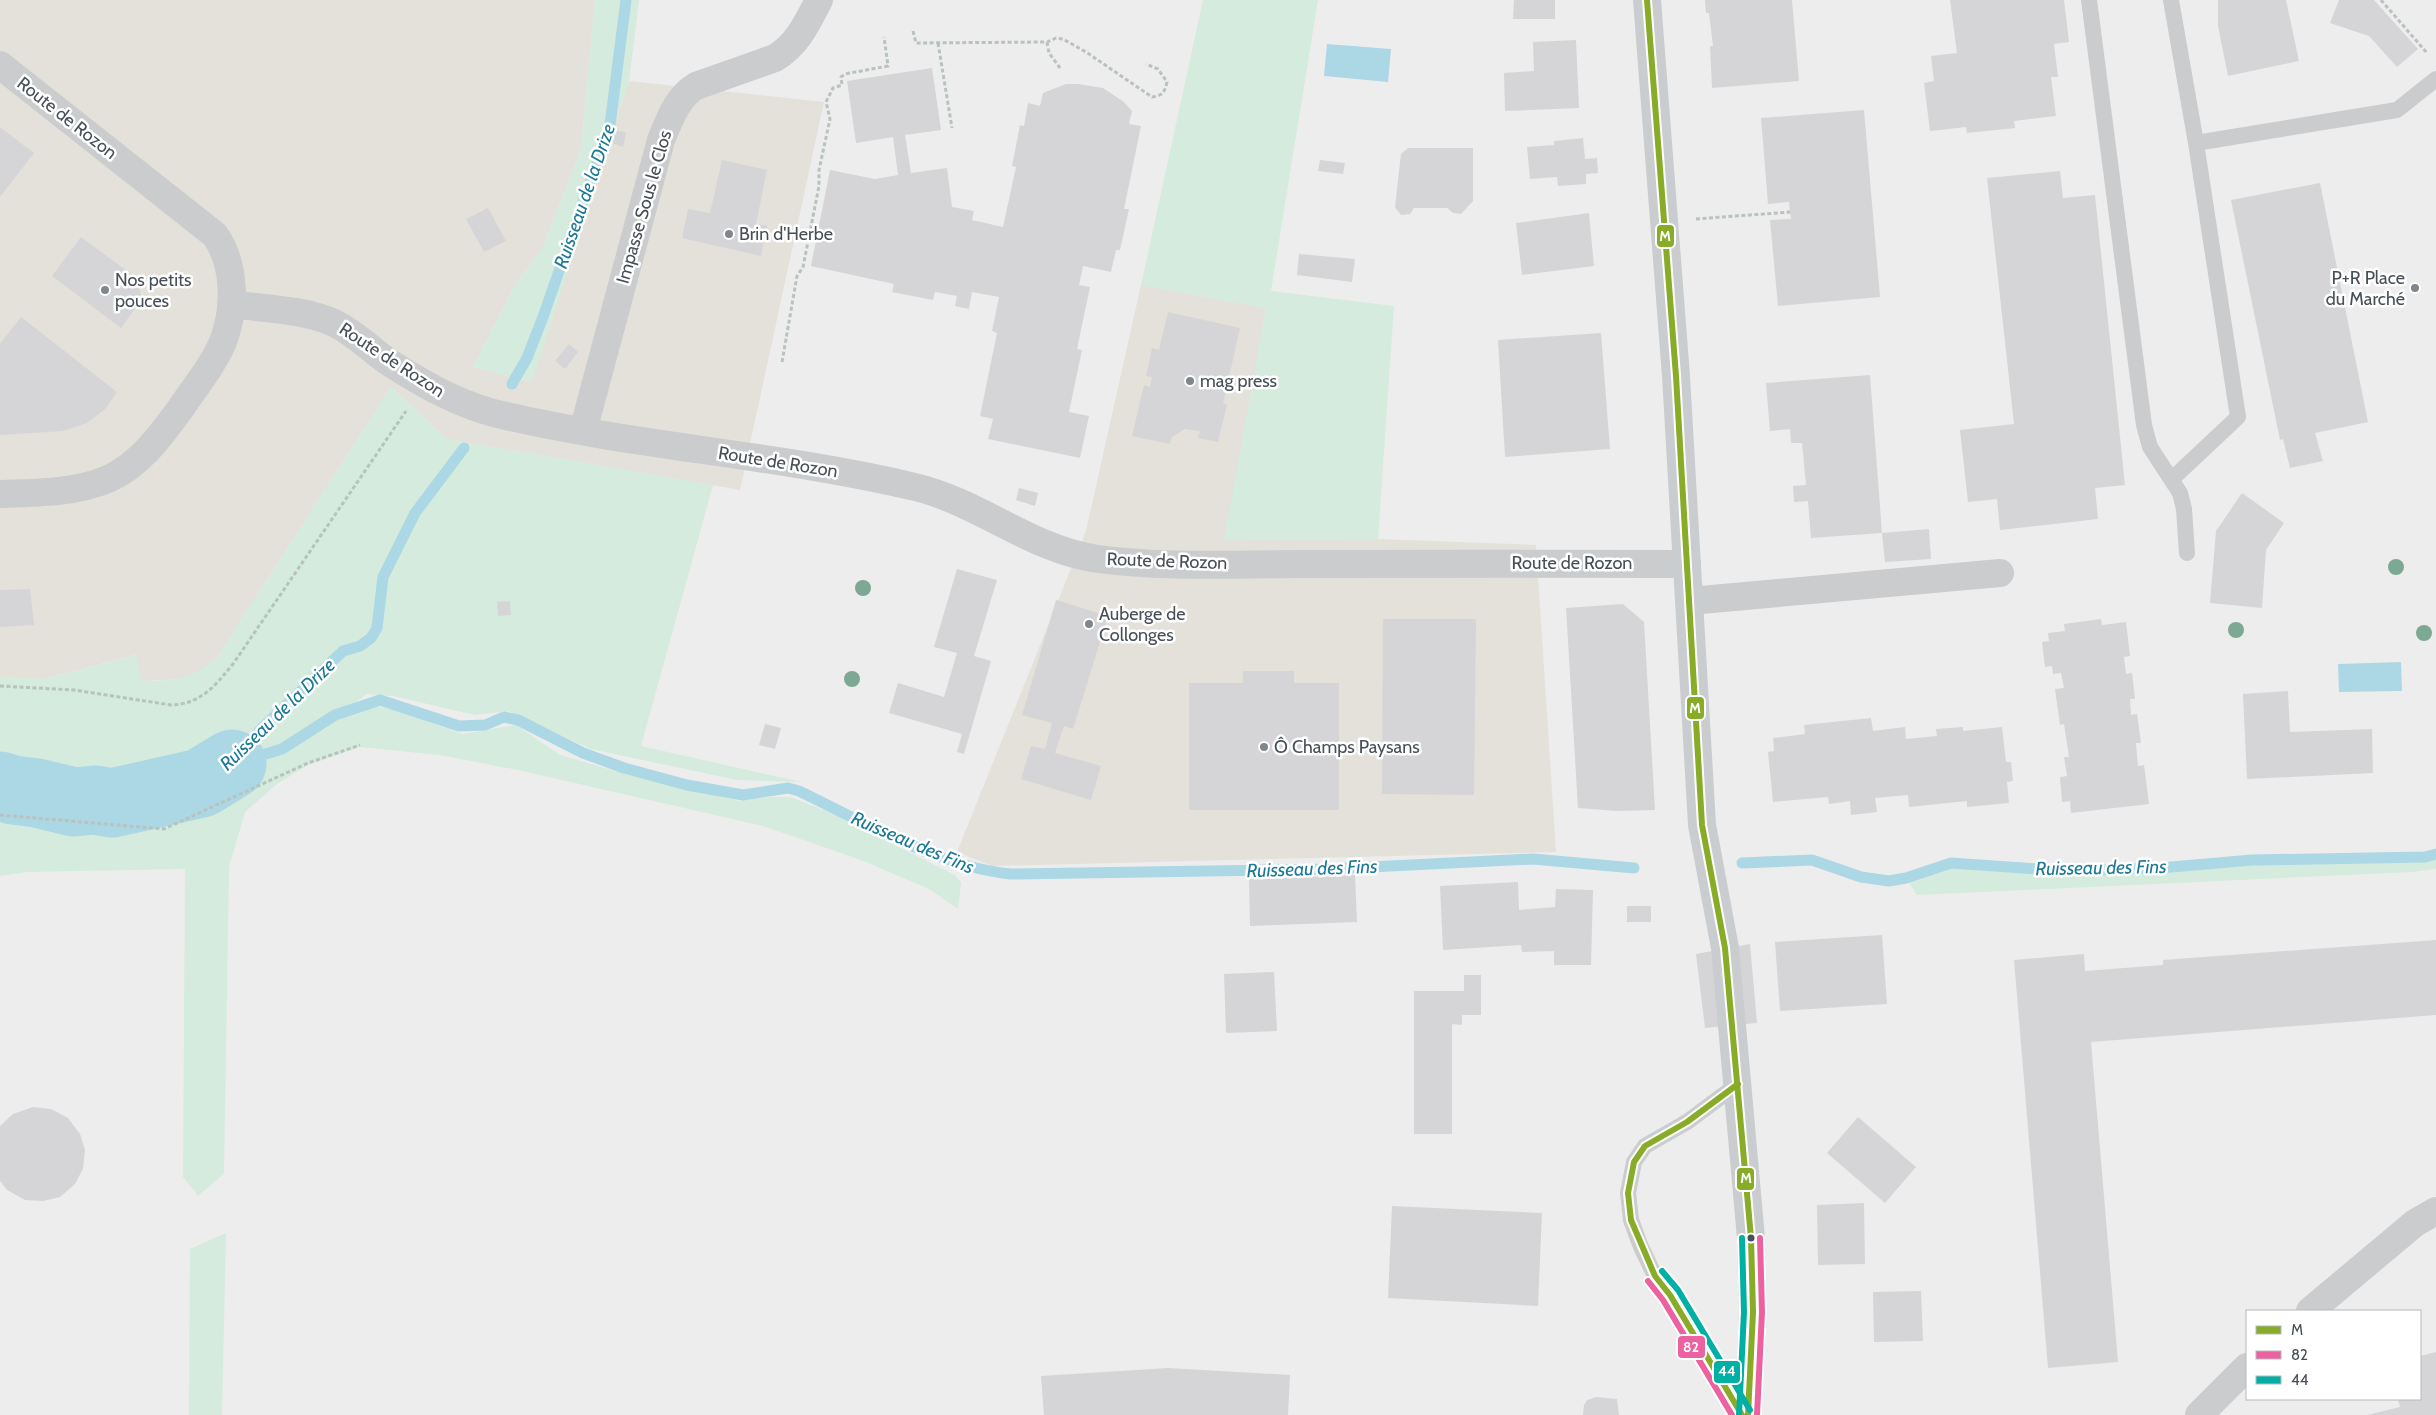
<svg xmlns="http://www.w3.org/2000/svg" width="2436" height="1415" font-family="Cabin,sans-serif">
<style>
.commercial{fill:#e3e1da}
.green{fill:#d4ebdd}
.water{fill:#acd7e5}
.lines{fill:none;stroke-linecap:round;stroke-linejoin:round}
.stream{stroke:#acd7e5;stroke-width:11}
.river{stroke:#acd7e5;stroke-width:69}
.building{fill:#d5d5d7}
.path{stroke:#b8c2be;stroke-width:3;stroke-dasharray:4 2.5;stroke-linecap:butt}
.service{stroke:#caccce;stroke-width:16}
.minor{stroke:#caccce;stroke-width:28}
.secondary{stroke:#cacdcf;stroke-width:28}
.bus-1-casing{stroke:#fff;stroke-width:10}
.bus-2-casing{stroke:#fff;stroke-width:10}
.bus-3-casing{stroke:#fff;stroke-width:10}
.bus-1{stroke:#89ac28;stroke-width:6}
.bus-2{stroke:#ec619f;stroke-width:6}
.bus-3{stroke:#00b0a4;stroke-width:6}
.tree{fill:#7da893}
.poi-dot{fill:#81868c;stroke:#fff;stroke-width:2}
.bus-dot{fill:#474f57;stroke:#fff;stroke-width:2}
.labels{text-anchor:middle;stroke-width:5;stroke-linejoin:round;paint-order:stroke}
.street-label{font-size:18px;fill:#474f57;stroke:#fff}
.poi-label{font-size:18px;fill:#474f57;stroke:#fff;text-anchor:start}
.water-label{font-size:19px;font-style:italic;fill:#1b7996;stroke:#fff}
.line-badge{stroke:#fff;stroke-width:2}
.badge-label{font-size:14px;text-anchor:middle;font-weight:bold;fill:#fff}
</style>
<rect width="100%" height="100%" fill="#eeeded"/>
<path class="commercial" d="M0,0H595L581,150L542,249L518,280L473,367L531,382L629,81L824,102L740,490L447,439L391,387L216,659L197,673L183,679L141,681L135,655L43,679L0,677Z
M1141,285L1266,308L1225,540L1378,539L1536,545L1556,852L992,866L957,852L1086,531Z"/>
<path class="green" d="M595,0H639L629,81L532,382L473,367L518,280L542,249L581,150Z
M1203,0H1318L1271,291L1394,306L1378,539L1224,540L1266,308L1141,285Z
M391,387L447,439L713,485L641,746L801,782L737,780L591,749L508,711L475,715L393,696L367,694L356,702L395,710L462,734L516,725L560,755L615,771L739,801L770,797H790L826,811L955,875L961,883L958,909L929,889L861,860L763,826L518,770L439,755L360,747L308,765L277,784L245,812L229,867L224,1174L198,1196L183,1177L185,869L26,872L0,876V677L44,679L136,655L142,681C177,680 187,681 216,659Z
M2436,854V869L2412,872L1917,895L1906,878L1951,863L2067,871L2160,868L2252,860L2425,857Z
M226,1233L222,1415H189L190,1249Z"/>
<path class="water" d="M1327,44L1391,49L1388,82L1324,76Z
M2401,662L2402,691L2339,692L2338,664Z"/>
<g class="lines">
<path class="stream" d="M512,384L527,358L543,317L610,125L626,0
M232,764L282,749L335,715L380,700L459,726L485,725L504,717L518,720L583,753L624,768L687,785L743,795L788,788L799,791C864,822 938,867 1011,874L1330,869L1533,859L1634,868
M232,764L262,728L343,651L360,646L371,638L377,628L383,577L415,513L464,448
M1742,863L1812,860L1861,877L1889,881L1906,878L1951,863L2067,871L2160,868L2252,860L2425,857L2436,854"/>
<path class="river" d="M0,786L13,790L37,793L74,802L95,800L112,803L201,783L232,764"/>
</g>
<path class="building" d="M1514,0H1555V19H1513Z
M1705,0H1792L1799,81L1712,88L1710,46H1713L1709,13H1706Z
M1950,0H2064L2069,42L2054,44L2058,77H2051L2056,116L2014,121L2015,128L1967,133L1966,127L1930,131L1924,83L1934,81L1931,56L1957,53Z
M2218,0H2286L2299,61L2228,76L2218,26Z
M2339,0H2374L2418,49L2397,67L2369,36L2330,23Z
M1576,40L1579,108L1505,111L1504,73L1534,71L1533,42Z
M932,68L941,130L905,135L911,173L947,168L952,207L974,211L972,220L1003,227L1016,167L1012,166L1020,125L1024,126L1028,103L1040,106L1043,93L1066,84H1078L1103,88L1124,102L1132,111L1129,124L1141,126L1124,209H1129L1120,250H1116L1111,272L1083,266L1079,285L1090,287L1077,349L1082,350L1069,412L1089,416L1080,458L988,439L993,419L980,416L997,333L992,331L999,297L972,292L969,309L955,306L957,296L935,292L933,300L892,292L894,284L811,266L830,170L875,179L898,175L893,137L856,143L847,81Z
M1864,110L1880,297L1778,306L1770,220L1791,219L1790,212L1789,202L1768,204L1761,118Z
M0,127L34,153L0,197Z
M616,130L626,133L623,147L610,142Z
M1583,138L1585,159L1597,158L1598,173L1586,174V184L1558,186L1557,177L1530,179L1527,147L1554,145V141Z
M1408,148H1473V201L1461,214L1453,213L1447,208H1414L1410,214L1401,215L1395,207L1401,154Z
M722,160L767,170L756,224L767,226L761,256L682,238L688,209L710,213Z
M1320,160L1345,163L1343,174L1318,171Z
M2060,171L2063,198L2095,195L2125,485L2095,488L2098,519L2000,530L1997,499L1968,502L1960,430L2014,424L1987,178Z
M2320,183L2368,422L2315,433L2323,461L2290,468L2283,439L2280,440L2231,200Z
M488,208L506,241L484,252L466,219Z
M1589,213L1594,266L1522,275L1516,223Z
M81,237L139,280L141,300L121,328L52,276Z
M1299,254L1355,259L1352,282L1297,275Z
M1168,312L1240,328L1223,404H1227L1218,442L1198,438L1200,431L1185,429L1172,437L1170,444L1132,436L1144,385L1150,387L1152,377L1146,376L1152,348L1159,350Z
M21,317L117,392L105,409L87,423L63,431L0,435V344Z
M1601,333L1610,449L1505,457L1498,340Z
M569,344L578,352L565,369L555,361Z
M1870,375L1882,533L1929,529L1931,559L1885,562L1882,533L1811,538L1808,501L1794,502L1793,486L1806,485L1802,443H1791L1790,429L1770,431L1766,383Z
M1019,488L1038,493L1035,506L1016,500Z
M2242,493L2284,523L2266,550L2262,608L2210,603L2216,531Z
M957,569L997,580L974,656L991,661L964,754L957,752L962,734L889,713L898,683L944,697L957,653L934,647Z
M30,589L34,625L0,627V590Z
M1056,600L1108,616L1073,729L1064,726L1055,753L1101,766L1091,800L1021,779L1031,746L1045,749L1052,723L1022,715Z
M510,601L511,615L498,616L497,602Z
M1623,604L1644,622L1655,810L1617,811L1578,808L1566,608Z
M1383,619H1476L1474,795L1382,794Z
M2101,619L2102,625L2126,622L2130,656L2124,657L2126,674L2132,673L2135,699H2130L2131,715L2137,714L2141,743H2136L2138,766L2144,765L2149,804L2071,813L2070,801L2062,802L2060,777L2067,776L2064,757H2069L2064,724L2060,725L2055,689L2064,688L2061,673L2053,674L2052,666L2045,667L2042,642L2049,641L2048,633L2065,631L2064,624Z
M1243,671H1294V683H1339V810H1189V683H1243Z
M2288,691L2290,732L2372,729L2373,773L2247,779L2243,694Z
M1871,718L1873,731L1905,727L1906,739L1937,736L1936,729L1963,727V731L2002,727L2006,762H2011L2013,781L2007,782L2009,803L1967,807V801L1909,807L1908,795L1875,798L1877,812L1851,815L1850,801L1829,804L1828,797L1773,802L1768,752L1774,751L1773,738L1805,734L1804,725Z
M765,724L781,728L775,749L759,745Z
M1355,875L1357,922L1250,926L1249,879Z
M1518,882L1519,910L1555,907L1556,889L1593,890L1591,965H1554V951L1522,952L1521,945L1443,950L1440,886Z
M1627,906H1651V922H1627Z
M1882,935L1887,1004L1780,1011L1775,942Z
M2436,940V1015L2091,1042L2118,1362L2048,1368L2014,960L2084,954L2085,971L2163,965V960Z
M1750,944L1757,1023L1705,1028L1696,954Z
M1274,972L1277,1031L1226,1033L1224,974Z
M1464,975H1481V1015H1462V1025L1452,1024V1134H1414V991H1464Z
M33,1107L51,1109L68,1118L80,1134L85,1150L83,1169L75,1184L60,1197L43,1201L25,1200L7,1190L0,1181V1126L13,1114Z
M1858,1117L1916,1167L1885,1203L1827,1153Z
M1864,1203L1865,1264L1818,1265L1817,1205Z
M1392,1206L1542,1213L1538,1306L1388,1298Z
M1921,1291L1923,1341L1874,1342L1873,1292Z
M2436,1352V1415H2367L2400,1407L2398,1399H2420V1356Z
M1168,1368L1290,1375L1288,1415H1044L1041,1376Z
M1596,1397L1617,1399L1619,1415H1583L1584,1405L1587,1400Z"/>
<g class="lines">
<path class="path" d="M2381,0L2427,53
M913,31L916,43L1047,42L1056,38L1063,39L1086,52L1152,97C1163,96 1165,91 1167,82L1158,69L1146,64
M1047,42L1049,53L1060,68
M938,43L952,128
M1696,219L1790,212
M782,362L797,276L803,267L819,186V170L830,119L826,102L833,88L842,85L841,77L845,74L888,66L884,37
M0,686L74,690L171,705C201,704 215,686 233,664L406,411
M0,815L164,829L308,763L360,745"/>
<path class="service" d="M2089,0L2144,425L2150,447L2180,493L2184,509L2187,553
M2171,0L2196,143
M2172,479L2238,417L2196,143L2397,110L2436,79
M1738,1084L1687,1122L1645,1146L1634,1162L1628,1193L1631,1220L1641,1247L1655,1276L1670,1295L1742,1415"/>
<path class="minor" d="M0,65L215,235C236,265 236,310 222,344C212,367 195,387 181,408C161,435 140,465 108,479C75,493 36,493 0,494
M231,304C265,309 303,309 334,323C355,333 371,350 390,363C426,386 463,407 506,416C641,447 780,455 915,487C979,502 1032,550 1098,559C1165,568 1234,564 1302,564C1430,564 1559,563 1687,564
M583,431L661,140C669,121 677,97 696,86L775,58C798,44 807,23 819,0
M1690,601L2000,573
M2310,1311L2415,1223L2436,1211
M2199,1415L2247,1367"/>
<path class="secondary" d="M1647,0L1676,376L1702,825L1725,948L1751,1238L1753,1312L1748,1415"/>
<defs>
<path id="bus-1" d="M1647,0L1676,376L1702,825L1725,948L1751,1238L1753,1312L1748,1415
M1738,1084L1687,1122L1645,1146L1634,1162L1628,1193L1631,1220L1655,1276L1670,1295L1742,1415"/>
<path id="bus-2" d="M1648,1281L1663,1300L1732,1415
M1757,1415L1762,1312L1760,1238"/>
<path id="bus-3" d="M1662,1271L1678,1290L1750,1410
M1739,1415L1744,1312L1742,1238"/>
</defs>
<use href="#bus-1" class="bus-1-casing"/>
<use href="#bus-2" class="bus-2-casing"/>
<use href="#bus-3" class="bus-3-casing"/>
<use href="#bus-1" class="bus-1"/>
<use href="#bus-2" class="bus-2"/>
<use href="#bus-3" class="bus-3"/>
</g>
<g class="tree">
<circle cx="2396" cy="567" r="8"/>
<circle cx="863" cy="588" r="8"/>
<circle cx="2236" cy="630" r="8"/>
<circle cx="2424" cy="633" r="8"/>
<circle cx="852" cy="679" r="8"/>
</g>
<g class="poi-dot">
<circle cx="729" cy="234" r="5"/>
<circle cx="2415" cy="288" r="5"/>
<circle cx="105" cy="290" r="5"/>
<circle cx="1190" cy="381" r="5"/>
<circle cx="1089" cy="624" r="5"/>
<circle cx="1264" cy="747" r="5"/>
</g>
<circle class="bus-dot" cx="1751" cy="1238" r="4.5"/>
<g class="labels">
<g class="street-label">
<text transform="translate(67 118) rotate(38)" y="6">Route de Rozon</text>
<text transform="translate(644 207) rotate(-74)" y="6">Impasse Sous le Clos</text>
<text transform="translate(392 360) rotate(33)" y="6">Route de Rozon</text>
<text transform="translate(778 462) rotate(9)" y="6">Route de Rozon</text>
<text transform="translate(1167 561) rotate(2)" y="6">Route de Rozon</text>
<text x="1572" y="569">Route de Rozon</text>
</g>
<g class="poi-label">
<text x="739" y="240">Brin d'Herbe</text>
<text x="2405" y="284" text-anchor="end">P+R Place<tspan x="2405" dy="21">du Marché</tspan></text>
<text x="115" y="286">Nos petits<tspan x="115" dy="21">pouces</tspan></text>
<text x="1200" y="387">mag press</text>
<text x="1099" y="620">Auberge de<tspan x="1099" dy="21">Collonges</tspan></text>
<text x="1274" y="753">Ô Champs Paysans</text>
</g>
<g class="water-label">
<text transform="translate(584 196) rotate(-71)" y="7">Ruisseau de la Drize</text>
<text transform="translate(277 714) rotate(-44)" y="7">Ruisseau de la Drize</text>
<text transform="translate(913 842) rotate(23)" y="7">Ruisseau des Fins</text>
<text transform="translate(2101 867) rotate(-1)" y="7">Ruisseau des Fins</text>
<text transform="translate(1312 868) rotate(-2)" y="7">Ruisseau des Fins</text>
</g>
</g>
<g class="line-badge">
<rect x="1656" y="224" width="19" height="24" rx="5" fill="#89ac28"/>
<rect x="1686" y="696" width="19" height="24" rx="5" fill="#89ac28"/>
<rect x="1736" y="1167" width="19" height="24" rx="5" fill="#89ac28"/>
<rect x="1677" y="1335" width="29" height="24" rx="5" fill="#ec619f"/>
<rect x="1713" y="1360" width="28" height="24" rx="5" fill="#00b0a4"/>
</g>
<g class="badge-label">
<text x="1665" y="241">M</text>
<text x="1695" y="713">M</text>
<text x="1746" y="1183">M</text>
<text x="1691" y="1352">82</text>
<text x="1727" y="1376">44</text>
</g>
<rect x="2246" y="1310" width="175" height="90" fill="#ffffff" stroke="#b5b9bc"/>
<rect x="2256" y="1326" width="25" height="8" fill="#89ac28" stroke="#b5b9bc"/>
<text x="2291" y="1335" font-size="15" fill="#474f57">M</text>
<rect x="2256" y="1351" width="25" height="8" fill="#ec619f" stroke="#b5b9bc"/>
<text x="2291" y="1360" font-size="15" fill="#474f57">82</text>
<rect x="2256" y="1376" width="25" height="8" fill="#00b0a4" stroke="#b5b9bc"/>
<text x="2291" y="1385" font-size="15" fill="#474f57">44</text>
</svg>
